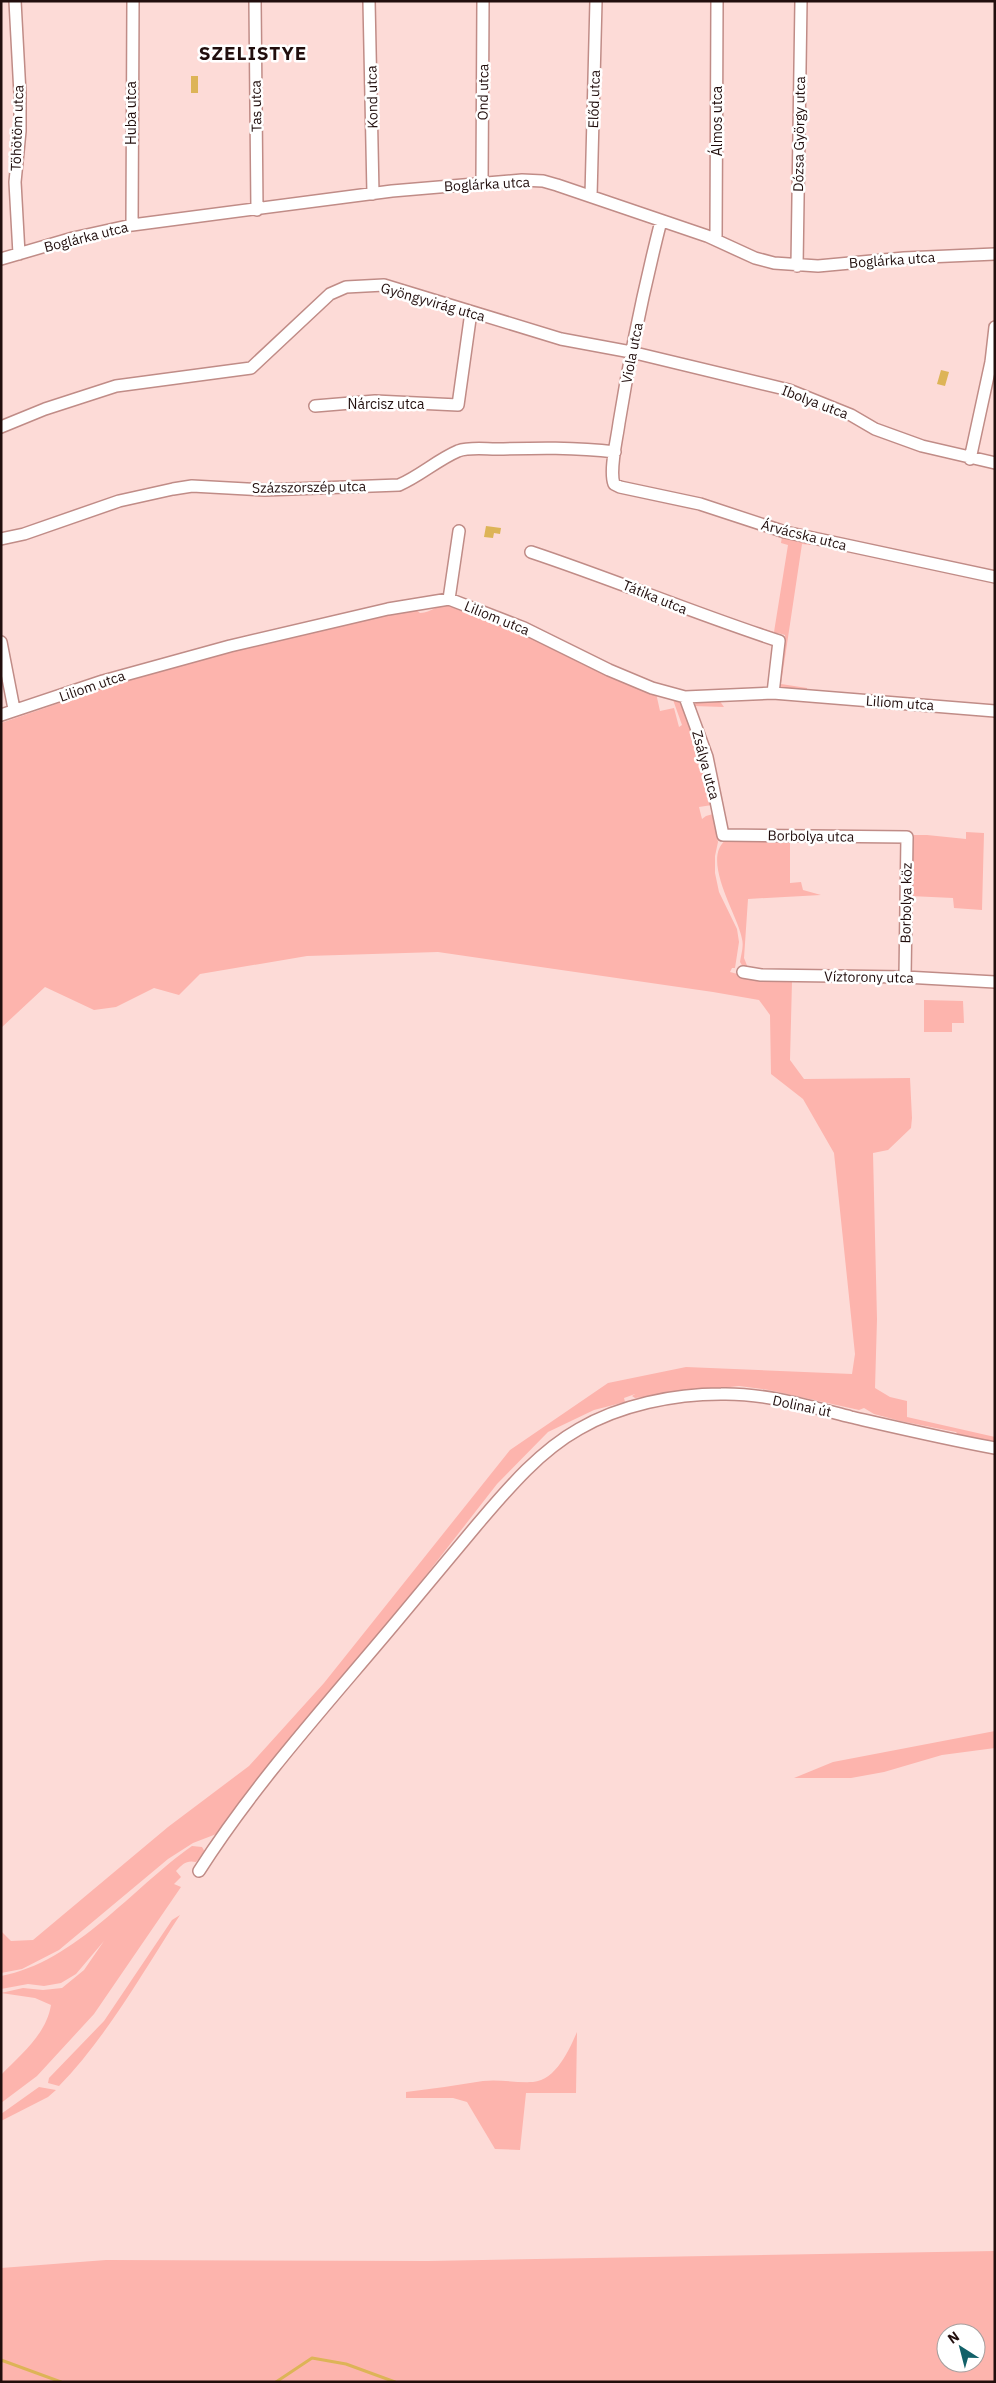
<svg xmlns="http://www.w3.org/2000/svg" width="996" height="2383" font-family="'IBM Plex Sans',sans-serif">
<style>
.green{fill:#fdb4ad;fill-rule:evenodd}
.water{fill:#ddb457}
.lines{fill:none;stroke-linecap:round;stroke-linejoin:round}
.stream{stroke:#ddb457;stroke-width:3}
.minor-casing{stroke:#c08c87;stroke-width:14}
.minor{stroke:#fff;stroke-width:11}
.labels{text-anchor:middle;stroke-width:5;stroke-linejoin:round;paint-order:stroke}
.street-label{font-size:14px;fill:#210e0d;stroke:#fff}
.district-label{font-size:19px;font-weight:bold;letter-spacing:1px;fill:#210e0d;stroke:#fff}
</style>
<rect width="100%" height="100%" fill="#fddbd7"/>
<path class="green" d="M782,536L811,543V545L802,544L781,684L807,688V690L780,688L777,685C779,669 786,649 785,635L778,633L774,636L759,630V627L774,632L788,545L781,543Z
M449,603L484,615L656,693L660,711L674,708L679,727L682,725L672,697L680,698L699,756H703L712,805L699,807L702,819L706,816L713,814L718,842L715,856V873L719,892L737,929L739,942L735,968H732L730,972L753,978L792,981L790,1060L804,1079L910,1078L912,1118L911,1128L888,1150L873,1153L877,1319L875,1388L890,1397L907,1401V1417L995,1437V1445L960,1437L956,1432L900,1421L874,1414L864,1408L859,1410L769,1390L739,1386L635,1398L632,1396L635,1394L624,1398L625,1402L594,1410L548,1432L497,1484L402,1606L297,1732L219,1833L193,1843L168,1859L59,1950L22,1969L1,1973V1931L11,1941L33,1940L168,1827L249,1766L324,1683L510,1450L608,1383L686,1367L852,1374L855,1354L834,1153L803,1099L771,1074L770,1015L759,1000L713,992L438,952L307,956L200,974L179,995L154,988L116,1007L94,1010L45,987L1,1028V723L162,668L214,653L218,656L221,652L388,613L416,610L420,613C432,613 437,604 449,603Z
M719,700L724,707L693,706L698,701Z
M966,832L984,833L982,910L954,908L953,898L910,896L913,835H927L966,839Z
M790,837V883L801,882L803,890L821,895L748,899L744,958L748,968L743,967L740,962C741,954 744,947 742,939C739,917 700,859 726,840Z
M924,1000L963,1001L964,1023H952V1032H924Z
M995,1731V1748L942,1755L884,1772L851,1778H794L833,1762Z
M192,1846L202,1847L205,1852L196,1862C186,1860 183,1864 176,1871L181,1877L174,1884L181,1887L94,2014L37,2076L1,2103V2075C21,2054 46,2035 51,2005L35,1998L1,1993L23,1988L43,1990L62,1988L84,1970L104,1941L76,1974L61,1983L44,1986L28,1984L1,1989V1976C76,1962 132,1888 192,1846Z
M180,1915C143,1972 106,2038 59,2086L48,2083L49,2078L104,2021L172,1920Z
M577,2032L576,2093H526L520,2150L495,2149L467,2102L453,2098H406V2092C432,2089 457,2085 483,2081C499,2079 516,2083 533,2082C556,2080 569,2050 577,2032Z
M39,2087L56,2090L48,2097L1,2121V2114Z
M995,2251V2382H1V2268L106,2260L428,2261ZM946,2333H976V2363H946Z"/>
<path class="water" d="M191,76H198V93H191Z
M941,370L949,372L945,386L937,384Z
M486,526L501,528L500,534L494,533L493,538L484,537Z"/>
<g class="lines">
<path class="stream" d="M1,2360L61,2382
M276,2382L312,2358L346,2364L395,2382"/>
<defs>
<path id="minor" d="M15,1L20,94V131L15,182L19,254
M255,1L257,210
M369,1L373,194
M482,182L483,1
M591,196L596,1
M661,221C644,288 630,355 619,423C617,439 609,470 614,484L620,487L700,504L785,532L995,577
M132,225L133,1
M716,240L717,1
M1,259L73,238L132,225L392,191L522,180L543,181L557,185L707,236L755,258L774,263L818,266L904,258L995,254
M797,266L801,1
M315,406L375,401L458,405L471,312
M1,427L45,409L116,386L251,368L330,294L346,287L384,285L561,339L631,352L789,390L851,415L875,429L922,446L995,463
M970,459L991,362L995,327
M1,539L24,534L119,501L173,489L192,486L265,490L399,485C420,476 437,460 458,451C469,447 485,449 496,449C536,448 575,447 615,452
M531,552C615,580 696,614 779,641L773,693
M449,599L459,531
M1,642L14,709
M685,697L707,757L723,835L907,837L905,977
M1,715L103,681L230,646L388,609L449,599L524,628L609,670L652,688L685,697L773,693L995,711
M743,972L761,975L905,977L995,982
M199,1871C257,1780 332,1699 401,1616C426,1586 451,1556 476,1526C506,1491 538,1452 579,1429C620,1405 674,1394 721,1394C765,1393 808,1406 851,1417C899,1428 946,1439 995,1448"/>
</defs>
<use href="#minor" class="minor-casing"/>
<use href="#minor" class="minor"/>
</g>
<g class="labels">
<g class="street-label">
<text transform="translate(483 92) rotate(-89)" y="5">Ond utca</text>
<text transform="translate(372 97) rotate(-91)" y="5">Kond utca</text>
<text transform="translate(594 99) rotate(-88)" y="5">Előd utca</text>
<text transform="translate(256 106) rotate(-91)" y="5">Tas utca</text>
<text transform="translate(131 113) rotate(-90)" y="5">Huba utca</text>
<text transform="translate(717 121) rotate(-90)" y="5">Álmos utca</text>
<text transform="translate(17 128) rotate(-88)" y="5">Töhötöm utca</text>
<text transform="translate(799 134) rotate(-89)" y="5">Dózsa György utca</text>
<text transform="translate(487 184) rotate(-3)" y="5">Boglárka utca</text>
<text transform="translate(86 237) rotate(-14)" y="5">Boglárka utca</text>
<text transform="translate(892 260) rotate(-4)" y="5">Boglárka utca</text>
<text transform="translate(433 302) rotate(16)" y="5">Gyöngyvirág utca</text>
<text transform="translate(632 353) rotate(-79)" y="5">Viola utca</text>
<text transform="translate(815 402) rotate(21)" y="5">Ibolya utca</text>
<text x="386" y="409">Nárcisz utca</text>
<text transform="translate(309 487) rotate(-1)" y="5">Százszorszép utca</text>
<text transform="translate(804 535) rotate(14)" y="5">Árvácska utca</text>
<text transform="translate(655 597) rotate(22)" y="5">Tátika utca</text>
<text transform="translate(497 618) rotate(22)" y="5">Liliom utca</text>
<text transform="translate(92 686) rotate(-19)" y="5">Liliom utca</text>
<text transform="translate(900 703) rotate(4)" y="5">Liliom utca</text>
<text transform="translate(706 765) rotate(75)" y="5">Zsálya utca</text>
<text transform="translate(811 836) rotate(1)" y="5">Borbolya utca</text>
<text transform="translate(906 903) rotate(-89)" y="5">Borbolya köz</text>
<text transform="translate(869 977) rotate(1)" y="5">Víztorony utca</text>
<text transform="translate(802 1406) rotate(12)" y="5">Dolinai út</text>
</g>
<g class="district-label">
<text x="253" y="60">SZELISTYE</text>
</g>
</g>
<rect width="996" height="2383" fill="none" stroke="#210e0d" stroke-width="5"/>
<g transform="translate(961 2348) rotate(324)"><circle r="24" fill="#ffffff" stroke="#a69f9e"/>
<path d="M0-4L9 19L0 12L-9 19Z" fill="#126169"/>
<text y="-8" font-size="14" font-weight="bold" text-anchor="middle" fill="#210e0d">N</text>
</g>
</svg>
